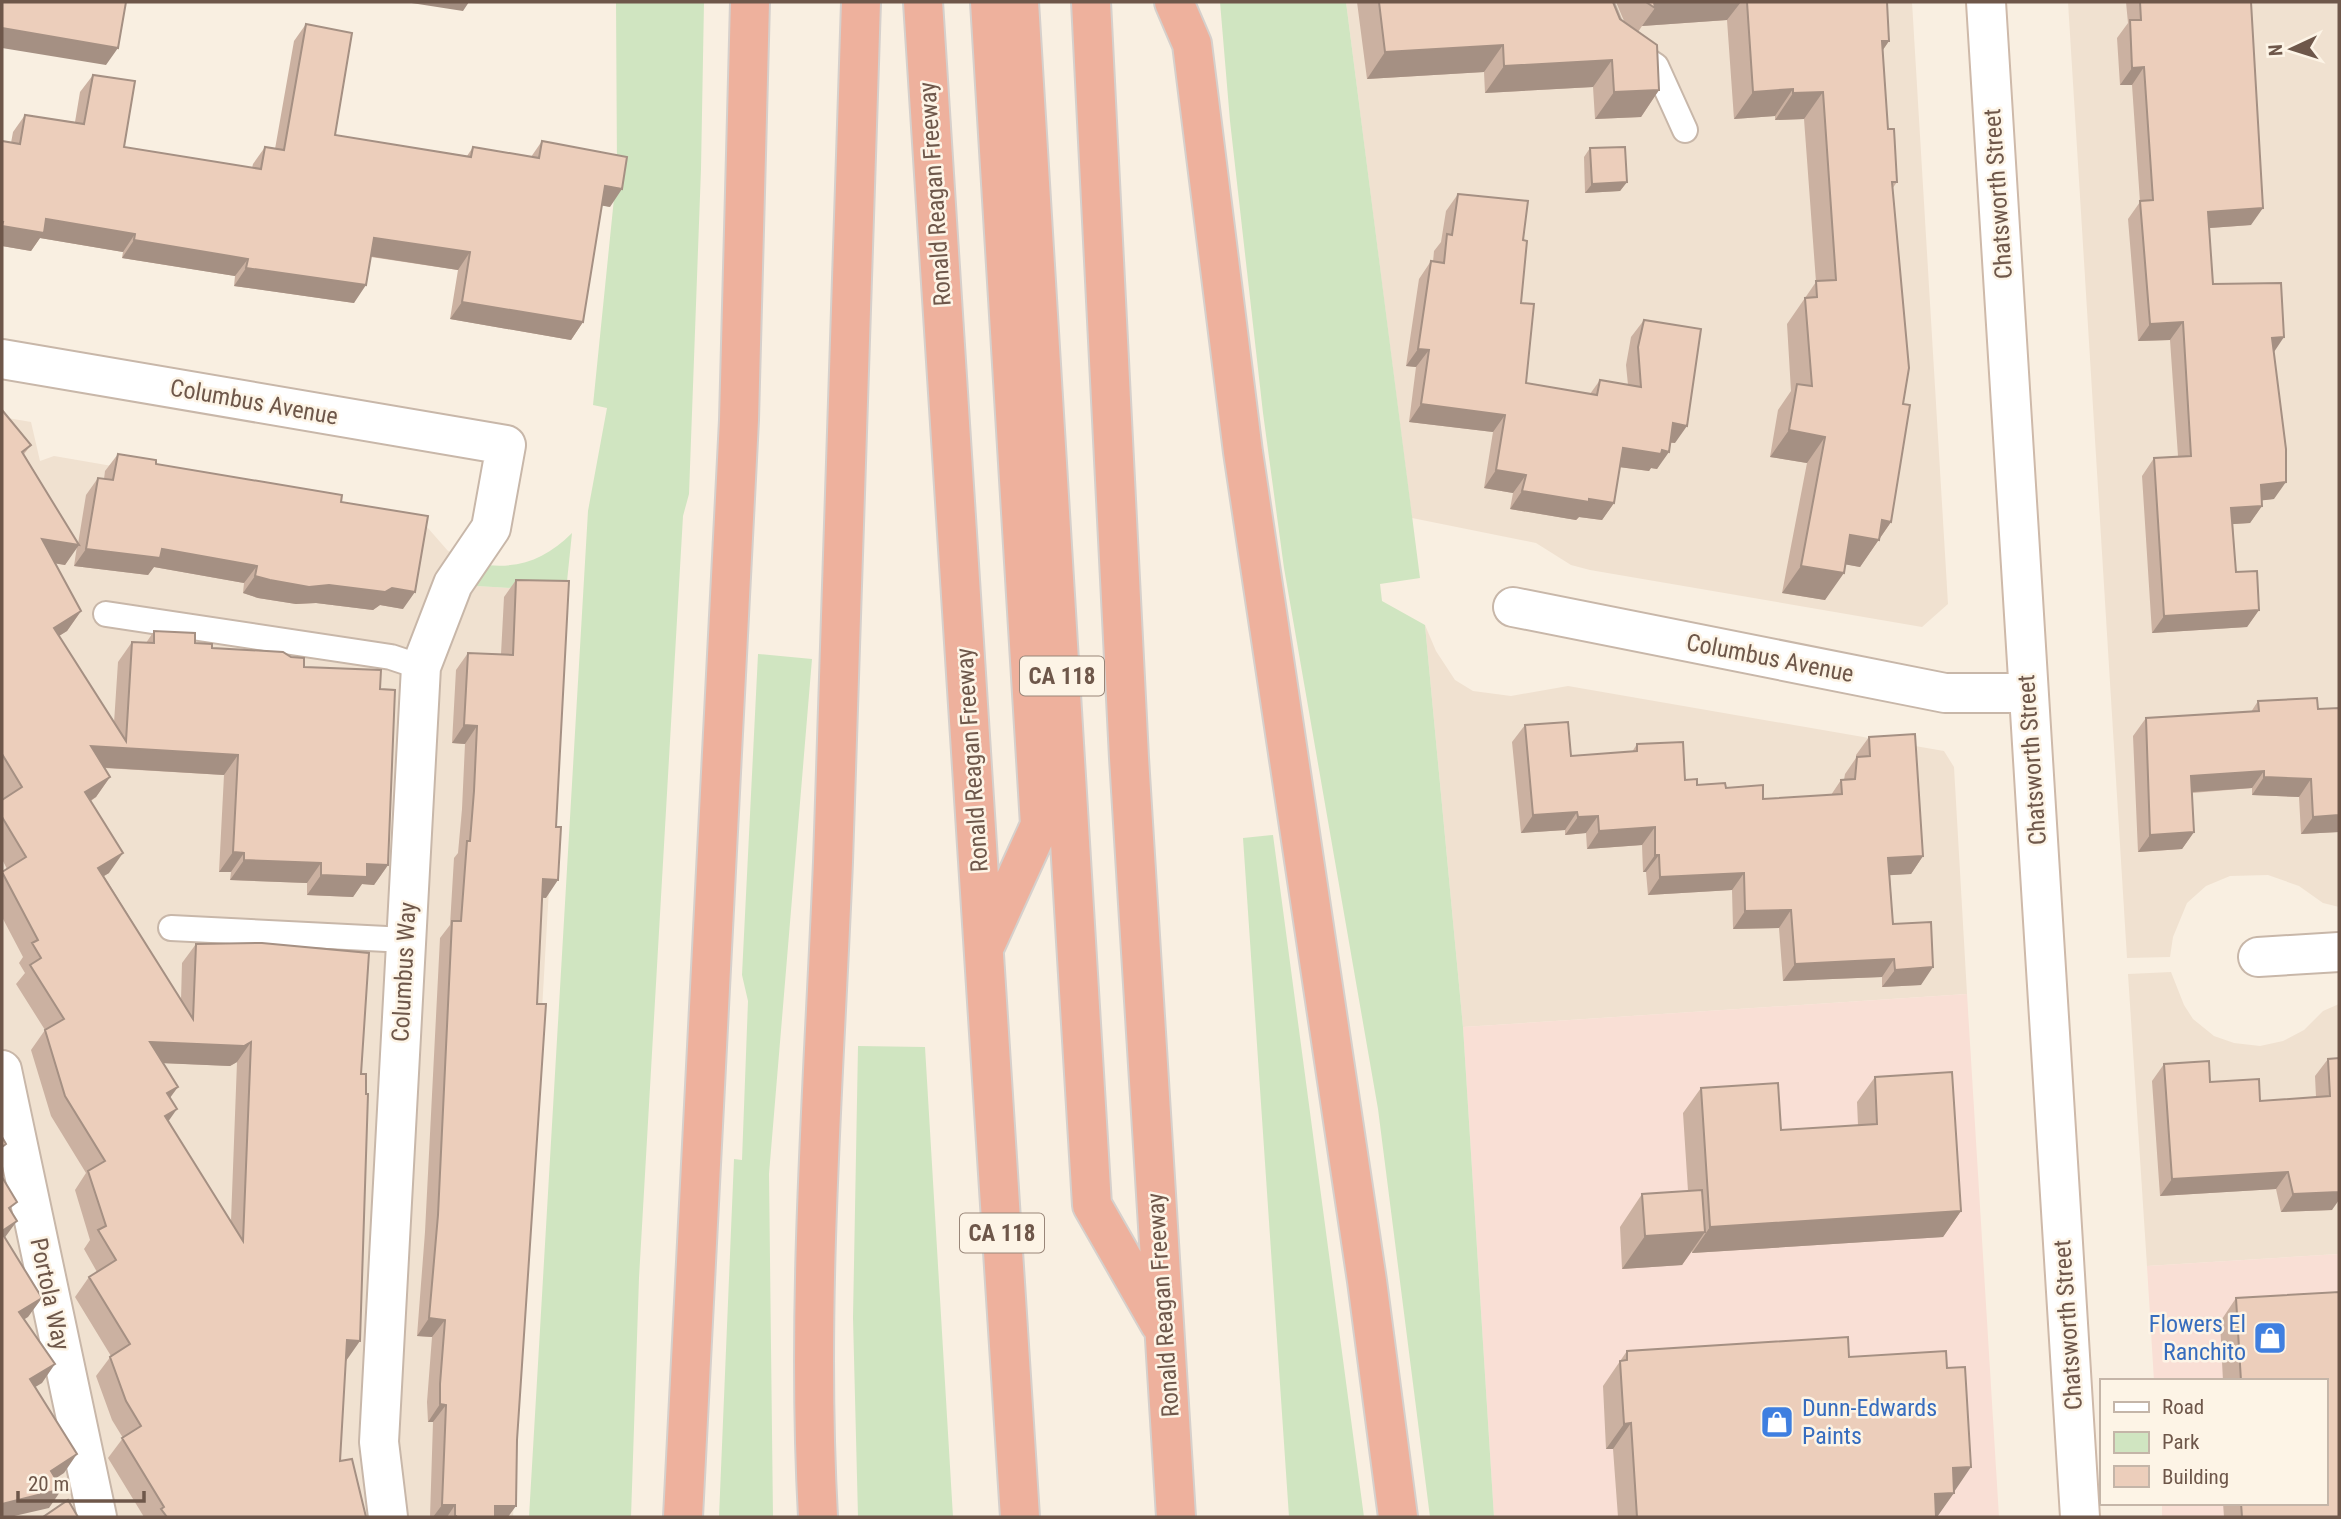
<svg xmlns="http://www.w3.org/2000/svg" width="2341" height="1519" font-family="'Roboto Condensed',sans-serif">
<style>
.residential{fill:#f0e1d0}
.commercial{fill:#f9dfd5}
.green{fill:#d0e5c1}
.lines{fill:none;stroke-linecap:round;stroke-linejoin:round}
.lane-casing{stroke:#c8b7a9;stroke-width:28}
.street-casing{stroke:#c8b7a9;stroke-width:42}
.secondary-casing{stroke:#ceb9a9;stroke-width:42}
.highway-casing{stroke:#d6d0cc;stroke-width:42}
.lane{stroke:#fff;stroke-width:24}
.street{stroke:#fff;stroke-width:38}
.secondary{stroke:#fff;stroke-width:38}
.highway{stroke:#eeb19d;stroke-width:38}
.wall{fill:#cbb1a1;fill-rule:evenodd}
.shaded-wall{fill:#a59083}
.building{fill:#eccebb;stroke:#a59083;stroke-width:2;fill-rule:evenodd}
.labels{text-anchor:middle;stroke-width:5;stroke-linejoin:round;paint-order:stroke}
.shield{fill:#fdf4e6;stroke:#998679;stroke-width:2}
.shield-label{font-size:23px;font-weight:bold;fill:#6e574a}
.street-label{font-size:24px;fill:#6e574a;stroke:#fdf4e6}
.shop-label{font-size:24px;fill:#366cbe;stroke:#fdf4e6;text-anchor:end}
</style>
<rect width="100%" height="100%" fill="#f9efe1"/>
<path class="residential" d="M1346,2H1912L1948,604L1922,627L1590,570L1571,565L1536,543L1412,518Z
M2068,2H2339V907L2323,903L2299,886L2268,875L2230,876L2206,886L2187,903L2173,937L2170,957L2127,958Z
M2,417L31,422L40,461L54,456L420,519L448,551L479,564L476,586L566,591L513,1517H2Z
M1425,625L1436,651L1455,680L1473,691L1511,696L1568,686L1944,751L1954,767L1967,994L1463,1027Z
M2171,972L2184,1005L2193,1019L2214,1036L2234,1043L2260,1046L2283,1041L2304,1030L2323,1011L2339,1004V1254L2147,1266L2128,974Z"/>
<path class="commercial" d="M1967,994L1999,1517H1494L1463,1027Z
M2339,1254V1517H2162V1503H2325V1381H2154L2147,1266Z"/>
<path class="green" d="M616,2H704L701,169L689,494L683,516L639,1278L631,1517H529L588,511L607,408L593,405L617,169Z
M1220,2H1346L1420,578L1380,584L1382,601L1425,625L1463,1027L1494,1517H1430L1378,1109L1284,568L1263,413L1230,121Z
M572,533L566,591L476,586L479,564C517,570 545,560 572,533Z
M758,654L812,659L769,1174L773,1517H719L734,1159L742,1160L748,1001L742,975Z
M1273,835L1364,1517H1289L1243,838Z
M858,1046L925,1047L953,1517H858L853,1318Z"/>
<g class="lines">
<defs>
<path id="lane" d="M1600,2L1615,39L1656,66L1685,130
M106,614L391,657L421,667
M171,928L406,940"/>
<path id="street" d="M2,359L506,445L491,528L453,584L421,667L379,1442L388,1517
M1513,607L1945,693H2028
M2258,957L2339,952
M2,1070L97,1517"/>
<path id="secondary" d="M1986,2L2080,1517"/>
<path id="highway" d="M923,2L1020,1517
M1019,2L1092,1205L1160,1324
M1091,2L1129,758L1176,1517
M1174,2L1192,44L1243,452L1367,1281L1398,1517
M986,944L1040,825L990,2
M683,1517L739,420L750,2
M818,1517C806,1299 824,1081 833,862C844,576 852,289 861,2"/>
</defs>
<use href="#lane" class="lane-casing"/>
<use href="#street" class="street-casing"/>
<use href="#secondary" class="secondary-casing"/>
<use href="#highway" class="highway-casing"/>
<use href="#lane" class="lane"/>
<use href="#street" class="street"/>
<use href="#secondary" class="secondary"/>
<use href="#highway" class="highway"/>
</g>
<path class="wall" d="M1357,2H1613L1620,19L1624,21L1616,2H1887L1889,41L1883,50L1888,129L1897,182L1892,189L1903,404L1891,522L1860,567L1845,564L1825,600L1782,593L1807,463L1770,457L1778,410L1791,391L1787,324L1816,282L1804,119L1775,120V116L1734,119L1727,20L1642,26L1638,32L1659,90L1641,117L1595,119L1593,87L1485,93L1484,72L1367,79Z
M2126,2H2251V225L2209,228L2213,284L2274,352V499L2262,500V506L2250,523L2233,524L2236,572L2259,610L2247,627L2152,633L2142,476L2154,458L2178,456L2170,340L2138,341L2128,219L2140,202L2132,85H2120L2117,38L2128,23Z
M306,24L335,135L467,156L473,147L531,157L542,141L610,207L602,205L583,322L571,340L450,319L458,270L371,257L354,303L234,286L235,276L122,258L123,252L40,238L31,251L2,246V141L11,143L13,132L25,115L75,122L80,92L93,75L124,147L252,168L253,164L265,147L275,149L294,41Z
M1590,148L1627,182L1620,191L1585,193L1584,157Z
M1458,194L1523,240L1521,303L1526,383L1590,394L1600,380L1628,385L1626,365L1631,337L1644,320L1675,443H1670L1657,469L1651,468L1649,471L1620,467L1614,503L1602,520L1579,517L1576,520L1510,509L1513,493L1484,488L1493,432L1409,422L1416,367L1406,366L1419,279L1431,261L1433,262L1434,251L1441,242L1446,211Z
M2,410L31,445L24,454L78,544L86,495L98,478L104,479L105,471L118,454L156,464L341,502L403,609L380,605L373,610L316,603L296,604L258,598L243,593L244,583L154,567L148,575L74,566L77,546L65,565L55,563L81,611L67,631L59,636L114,723L118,662L132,642L146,643L154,631L212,648L304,667L380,689L388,865L374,885L362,884L353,897L307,895V883L230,880L231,872H219L224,775L104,768L110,777L96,797L91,801L109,873L104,876L181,1000L182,963L196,944L361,1074L340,1461L366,1517H144L108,1458L123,1438L112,1420L96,1376L111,1356L75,1297L89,1277L97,1272L84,1249L90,1240L75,1190L86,1173L51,1116L31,1050L45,1030L16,984L25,973L19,963L23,957L2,917V872L7,869L2,859V800L4,799L2,796ZM237,1062L231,1221L168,1121L170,1098L163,1063L230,1066Z
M516,580L546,898L542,897L508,1517H430L433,1422H428L427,1402L432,1337L417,1336L425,1232L440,938L450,925L454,858L458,853L462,809L465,744L452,743L456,670L468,653L501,654L504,597Z
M2258,701L2318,709L2339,708V832L2301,834L2299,797L2252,795V788L2192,793L2194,832L2182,849L2138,852L2133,736L2146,718L2251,712Z
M1525,725L1571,756L1632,752L1637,744L1685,780L1697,785L1726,788L1763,799L1831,795L1841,780H1844L1845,774L1856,758V755L1869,737L1923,856L1911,874L1890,875L1893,924L1921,985L1882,987V977L1783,981L1779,928L1733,929L1732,890L1648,895L1646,872H1643L1642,845L1587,849L1586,833L1565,835V830L1521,833L1512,742Z
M2339,1058L2332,1210L2281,1212L2276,1189L2160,1196L2152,1081L2164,1064L2260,1101L2316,1097L2315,1076L2328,1059Z
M1875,1077L1961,1211L1943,1237L1692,1253V1251L1682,1265L1622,1269L1620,1227L1642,1194L1688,1191L1683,1113L1701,1088L1781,1130L1858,1125L1857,1102Z
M2339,1292V1517H2224L2223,1503H2325V1381H2223L2220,1322L2236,1298Z
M1627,1351L1849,1357L1954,1491L1937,1517H1618L1613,1449H1606L1603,1386Z"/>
<path class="shaded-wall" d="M405,2H469L463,11Z
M1653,2H1741L1727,20L1642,26L1655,8Z
M2,28L118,48L106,65L2,48Z
M1882,41H1889L1870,68Z
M1503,45L1484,72L1367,79L1385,52Z
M1612,60L1593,87L1485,93L1504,66Z
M2144,67L2132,85H2120L2132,68Z
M1793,89L1775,116L1734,119L1753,92Z
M1659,90L1641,117L1595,119L1614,92Z
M1823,92L1804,119L1775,120L1793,93Z
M1627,182L1620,191L1585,193L1592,184Z
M605,186L622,189L610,207L593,204Z
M2263,208L2251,225L2196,229L2208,212Z
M46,219L135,234L123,252L40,238L31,251L2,246V226Z
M374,238L470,252L458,270L362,255Z
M134,240L248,259L235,276L122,258Z
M246,268L366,285L354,303L234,286Z
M462,302L583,322L571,340L450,319Z
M2183,322L2170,340L2138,341L2150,324Z
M2284,337L2272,355V338Z
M1418,349L1429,350L1416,367L1406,366Z
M1421,404L1505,415L1493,432L1409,422Z
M1673,423L1687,426L1675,443L1661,441Z
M1789,430L1825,437L1807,463L1770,457Z
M1623,448L1662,450L1669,452L1657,469L1651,468L1649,471L1611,466Z
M1496,470L1526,475L1513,493L1484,488Z
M2286,482L2274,499L2249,502L2261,485Z
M1522,491L1589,499L1614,503L1602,520L1579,517L1576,520L1510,509Z
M2262,506L2250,523L2219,525L2231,508Z
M1882,520L1891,522L1860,567L1832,562L1850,535Z
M42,539L79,545L65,565L28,559Z
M86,549H162L257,566L244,583L154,567L148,575L74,566Z
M1801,566L1844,573L1825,600L1782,593Z
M255,576L329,585L392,588L415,592L403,609L380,605L373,610L316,603L296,604L258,598L243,593Z
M2259,610L2247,627L2152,633L2164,616Z
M81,611L67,631L41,647L54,628Z
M464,725L477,726L465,744L452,743Z
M91,746L238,755L224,775L77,766Z
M2264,771L2252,788L2179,793L2191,776Z
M110,777L96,797L72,812L85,792Z
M2264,777L2311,779L2299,797L2252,795Z
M1577,812L1565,830L1521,833L1533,815Z
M2339,815V832L2301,834L2313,817Z
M1598,816L1586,833L1565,835L1578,817Z
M1655,827L1642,845L1587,849L1599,831Z
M2194,832L2182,849L2138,852L2150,835Z
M233,852L244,853L231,872H219Z
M123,853L109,873L85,887L98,868Z
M1655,855H1659L1646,872H1643Z
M1923,856L1911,874L1876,876L1888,858Z
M244,860L321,863L307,883L230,880Z
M367,864L388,865L374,885L362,884L353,897L307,895L321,875Z
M1744,873L1732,890L1648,895L1660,877Z
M543,879L558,880L546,898L530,897Z
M1791,910L1779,928L1733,929L1745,911Z
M1894,959L1882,977L1783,981L1795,964Z
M1933,967L1921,985L1882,987L1895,970Z
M150,1042H251L237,1062L230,1066L136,1062Z
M178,1087L164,1106L167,1093Z
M177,1109L163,1129L165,1116Z
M2288,1172L2276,1189L2160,1196L2172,1179Z
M2339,1182V1200L2332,1210L2281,1212L2293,1194Z
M1961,1211L1943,1237L1692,1253L1710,1227Z
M17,1221L3,1240L2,1241V1231Z
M1705,1232L1682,1265L1622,1269L1645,1236Z
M42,1298L28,1317L6,1331L19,1312Z
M429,1318L445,1320L432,1337L417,1336Z
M347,1340L360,1341L346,1361Z
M55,1364L42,1383L17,1398L30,1379Z
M440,1404L446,1405L433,1422H428Z
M1631,1423L1613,1449H1606L1624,1424Z
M77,1454L64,1473L38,1490L51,1471Z
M1971,1467L1954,1492L1953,1468Z
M62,1489L49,1508L10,1517H2V1504Z
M1954,1493L1937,1517H1919L1935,1494Z
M442,1505H455L447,1517H433Z
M495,1506H516L508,1517H487Z"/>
<path class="building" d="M2,2H126L118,48L2,28Z
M1379,2H1613L1620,19L1657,45L1659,90L1614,92L1612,60L1504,66L1503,45L1385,52Z
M1646,2H1654L1655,8Z
M1747,2H1887L1889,41H1882L1888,129H1894L1897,182H1892L1909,368L1903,404L1910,405L1891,522L1882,520L1879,540L1850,535L1844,573L1801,566L1825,437L1789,430L1797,384L1812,386L1805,298L1817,297L1816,281L1836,280L1823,92L1793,93V89L1753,92Z
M2140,2H2251L2263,208L2208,212L2213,284L2281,283L2284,337L2272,338L2286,449V482L2261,485L2262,506L2231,508L2236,572L2257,571L2259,610L2164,616L2154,458L2191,456L2183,322L2150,324L2140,201L2153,200L2144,67L2132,68L2130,20H2141Z
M306,24L352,33L335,135L471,157L473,147L539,158L542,141L627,157L622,189L605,186L583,322L462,302L470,252L374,238L366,285L246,268L248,259L134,240L135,234L46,219L44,233L2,226L3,222H2V141L20,144L25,115L84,124L93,75L135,81L124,147L261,169L265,147L284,150Z
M1625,147L1627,182L1592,184L1590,148Z
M1458,194L1528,201L1523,240L1527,241L1521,303L1534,304L1526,383L1597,395L1600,380L1641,387L1638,347L1644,320L1701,329L1687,426L1673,423L1669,452L1662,450L1661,454L1623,448L1614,503L1589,499V502L1522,491L1526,475L1496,470L1505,415L1421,404L1429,350L1418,349L1431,261L1444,263L1447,234L1452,235Z
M2,410L31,445L22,452L79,545L42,539L81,611L54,628L126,741L132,642L154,643V631L195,633V643L212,644V648L283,652L291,657L304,658V667L381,670L380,689L395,690L388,865L367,864V877L321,875V863L244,860V853L233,852L238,755L91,746L110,777L85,792L123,853L98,868L193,1019L196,944L262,943L369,953L361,1074H366V1094H368L360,1341L347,1340L340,1461L352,1459L366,1517H167L161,1509L164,1507L122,1438L141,1426L126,1401L110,1357L130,1344L89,1277L116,1260L98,1230L106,1226L88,1171L105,1161L65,1096L45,1030L64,1019L30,965L41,958L32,943L38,940L2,872L26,857L2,817V800L22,787L2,754ZM150,1042L244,1046L251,1042L243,1241L165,1116L177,1109L167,1093L178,1087Z
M118,454L156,460V464L342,495L341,502L428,516L415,592L392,588L385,592L329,585L309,587L270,580L255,576L257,566L162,549L160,558L86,549L98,478L113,480Z
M516,580L569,581L556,827H561L558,880L543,879L537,1004H546L517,1440L516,1506H495V1517H457L455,1515V1505H442L446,1405L440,1404V1384L445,1320L429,1318L438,1215L452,921H461L467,841H470L474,791L477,726L464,725L468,653L513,655Z
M2317,698L2318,709L2339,708V815L2313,817L2311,779L2264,777V771L2191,776L2194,832L2150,835L2146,718L2259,711L2258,701Z
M1568,722L1571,756L1637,751V744L1683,742L1685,780L1697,779V785L1725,783L1726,788L1763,785V799L1842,794L1841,780L1855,779L1857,757L1870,756L1869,737L1915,734L1923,856L1888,858L1893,924L1931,922L1933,967L1895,970L1894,959L1795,964L1791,910L1745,911L1744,873L1660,877L1659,855H1655V827L1599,831L1598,816L1578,817L1577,812L1533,815L1525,725Z
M2339,1058V1192L2293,1194L2288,1172L2172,1179L2164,1064L2209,1061L2210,1082L2259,1079L2260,1101L2330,1096L2328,1059Z
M1952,1072L1961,1211L1710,1227L1701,1088L1778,1083L1781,1130L1877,1124L1875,1077Z
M2,1137L6,1144L2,1147Z
M2,1177L17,1202L9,1208L17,1221L2,1231Z
M1702,1190L1705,1232L1645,1236L1642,1194Z
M2,1233L42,1298L19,1312L55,1364L30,1379L77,1454L51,1471L62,1489L2,1504Z
M2339,1292V1517H2242L2241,1503H2325V1381H2241L2236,1298Z
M1848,1337L1849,1357L1946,1351L1947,1368L1965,1367L1971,1467L1953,1468L1954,1493L1935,1494L1936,1517H1637L1631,1423L1624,1424L1620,1361L1627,1360V1351Z
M68,1500L78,1517H43Z"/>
<defs>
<symbol id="shop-square" viewBox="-11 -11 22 22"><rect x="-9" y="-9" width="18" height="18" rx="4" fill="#3f7fe0" stroke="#fdf4e6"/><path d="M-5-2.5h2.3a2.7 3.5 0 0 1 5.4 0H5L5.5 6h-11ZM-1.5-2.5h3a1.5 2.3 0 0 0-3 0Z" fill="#fff"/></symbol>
</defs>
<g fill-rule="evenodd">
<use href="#shop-square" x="2251" y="1319" width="38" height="38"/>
<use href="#shop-square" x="1758" y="1403" width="38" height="38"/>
</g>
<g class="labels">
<g class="shield">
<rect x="1020" y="656.5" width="84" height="39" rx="5"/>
<rect x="960" y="1213.5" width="84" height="39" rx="5"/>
</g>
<g class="shield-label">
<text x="1062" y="684">CA 118</text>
<text x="1002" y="1241">CA 118</text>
</g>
<g class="street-label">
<text transform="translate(935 194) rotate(-94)" y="8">Ronald Reagan Freeway</text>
<text transform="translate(1998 194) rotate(-94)" y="8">Chatsworth Street</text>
<text transform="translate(254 402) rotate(10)" y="8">Columbus Avenue</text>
<text transform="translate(1770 658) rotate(11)" y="8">Columbus Avenue</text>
<text transform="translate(972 760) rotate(-94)" y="8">Ronald Reagan Freeway</text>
<text transform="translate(2032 760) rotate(-94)" y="8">Chatsworth Street</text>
<text transform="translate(404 972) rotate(-87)" y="8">Columbus Way</text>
<text transform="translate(50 1294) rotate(78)" y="8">Portola Way</text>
<text transform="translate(1163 1305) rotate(-94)" y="8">Ronald Reagan Freeway</text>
<text transform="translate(2068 1325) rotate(-94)" y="8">Chatsworth Street</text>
</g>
<g class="shop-label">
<text x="2246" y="1332">Flowers El<tspan x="2246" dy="28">Ranchito</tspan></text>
<text x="1802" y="1416" text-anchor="start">Dunn-Edwards<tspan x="1802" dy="28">Paints</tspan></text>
</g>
</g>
<rect width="2341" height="1519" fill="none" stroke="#6e574a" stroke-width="7"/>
<rect x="2100" y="1379" width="228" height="126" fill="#fdf4e6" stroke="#c4b5a8" stroke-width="2"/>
<rect x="2114" y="1402" width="35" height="10" fill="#ffffff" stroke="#c4b5a8" stroke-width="2"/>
<text x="2162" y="1414" font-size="21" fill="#6e574a">Road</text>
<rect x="2114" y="1432" width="35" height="21" fill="#d0e5c1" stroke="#c4b5a8" stroke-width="2"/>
<text x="2162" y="1449" font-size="21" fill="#6e574a">Park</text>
<rect x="2114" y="1466" width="35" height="21" fill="#eccebb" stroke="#c4b5a8" stroke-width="2"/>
<text x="2162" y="1484" font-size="21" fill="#6e574a">Building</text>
<g transform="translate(2292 49) rotate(266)" stroke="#fdf4e6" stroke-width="5" paint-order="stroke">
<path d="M0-5L12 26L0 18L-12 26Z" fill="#6e574a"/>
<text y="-10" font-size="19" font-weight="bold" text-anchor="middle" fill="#6e574a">N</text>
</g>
<path d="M18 1491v10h126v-10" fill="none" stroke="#6e574a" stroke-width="3.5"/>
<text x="28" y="1491" font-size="21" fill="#6e574a" stroke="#fdf4e6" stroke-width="5" paint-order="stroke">20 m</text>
</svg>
